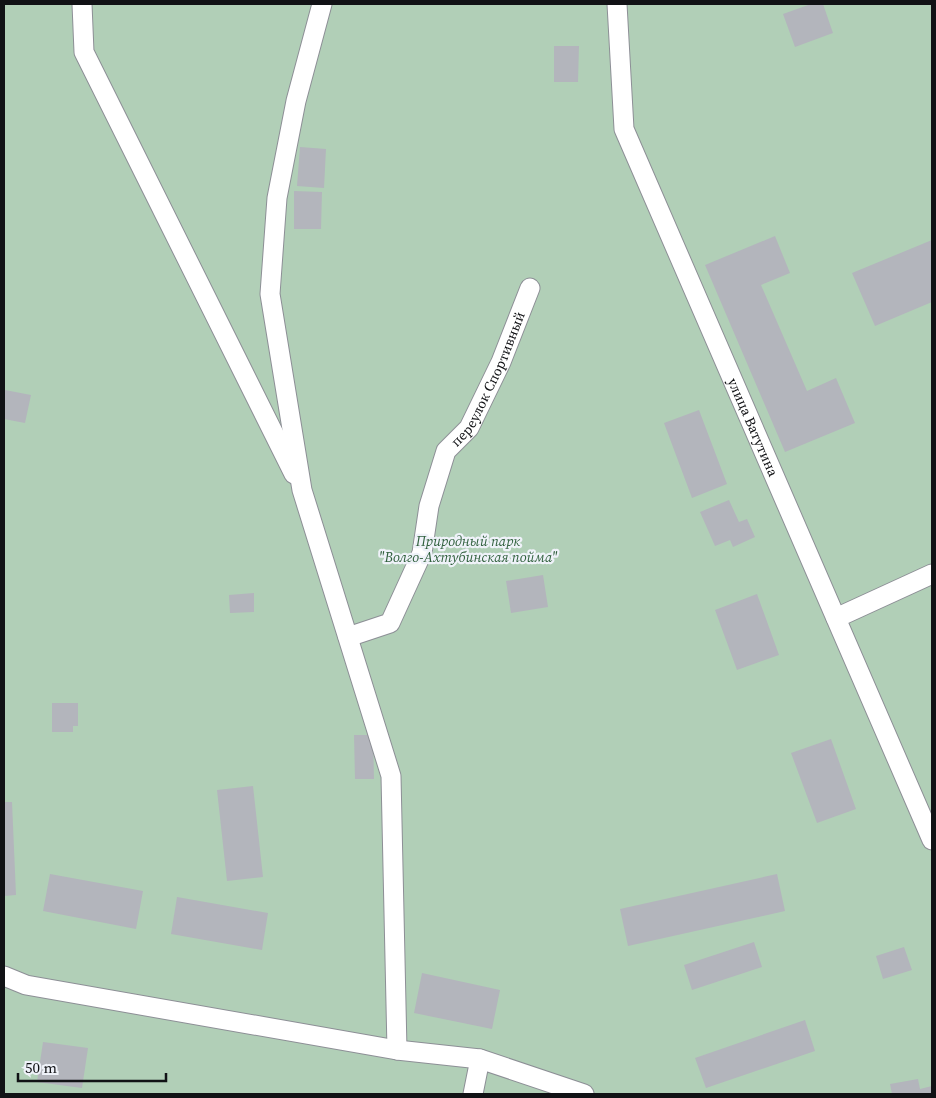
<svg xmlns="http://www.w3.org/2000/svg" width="936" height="1098" font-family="'Source Serif 4',serif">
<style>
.green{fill:#b1cfb7}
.building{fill:#b3b5bc}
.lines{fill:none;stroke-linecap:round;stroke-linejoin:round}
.street-casing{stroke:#8d8f96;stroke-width:21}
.street{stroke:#fff;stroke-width:19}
.labels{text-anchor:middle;stroke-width:4.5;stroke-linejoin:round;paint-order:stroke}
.street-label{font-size:14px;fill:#111215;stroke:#eff2f9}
.park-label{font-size:14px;font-style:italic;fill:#30603d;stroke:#eff2f9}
</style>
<rect width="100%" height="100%" fill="#eff2f9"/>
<path class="green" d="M4,4H932V1094H4Z"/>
<path class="building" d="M811,4H823L833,33L795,47L783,14Z
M554,46H579L578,82H554Z
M300,147L326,149L324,188L297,186Z
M294,191L322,192L321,229H294Z
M775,236L790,273L761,285L807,391L836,378L855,423L785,452L705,265Z
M932,240V302L875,326L852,273Z
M5,390L31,395L25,423L4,419Z
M699,410L727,484L692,498L664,423Z
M729,500L739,522L747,519L755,537L733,547L730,540L715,546L700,512Z
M543,575L548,607L511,613L506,581Z
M254,593V612L230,613L229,595Z
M757,594L779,655L737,670L715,610Z
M52,703H78V726H73V732H52Z
M354,735H373L374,779H355Z
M831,739L856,809L817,823L791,753Z
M253,786L263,877L227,881L217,790Z
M4,802H12L16,895L4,896Z
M50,874L143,891L136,929L43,911Z
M777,874L785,911L628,946L620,909Z
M177,897L268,913L262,950L171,934Z
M754,942L762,967L692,990L684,965Z
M904,947L912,970L883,979L876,956Z
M422,973L500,990L492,1029L414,1013Z
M805,1020L815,1051L706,1088L695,1058Z
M43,1042L88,1048L82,1088L37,1082Z
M918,1079L920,1089L932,1086V1094H892L890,1084Z"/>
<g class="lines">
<defs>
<g id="street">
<path d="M82,4L84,52L294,474"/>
<path d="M322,4L296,101L277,198L270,294L302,490L391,776L397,1050"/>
<path id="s1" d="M617,4L624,129L932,840"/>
<path d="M836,618L932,574"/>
<path id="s2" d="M348,637L390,623L422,553L429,506L446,451L469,428L501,362L530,288"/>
<path d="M4,976L26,985L397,1050L480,1059L584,1094"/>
<path d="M473,1094L480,1059"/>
</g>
</defs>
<use href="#street" class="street-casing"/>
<use href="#street" class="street"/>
</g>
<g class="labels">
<g class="street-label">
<text dy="5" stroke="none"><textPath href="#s2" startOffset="311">переулок Спортивный</textPath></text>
<text dy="5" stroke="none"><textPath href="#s1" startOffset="450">улица Ватутина</textPath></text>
</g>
<g class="park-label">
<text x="468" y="546">Природный парк<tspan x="468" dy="16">"Волго-Ахтубинская пойма"</tspan></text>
</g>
</g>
<rect width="936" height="1098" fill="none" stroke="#111215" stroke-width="10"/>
<path d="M18 1073v8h148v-8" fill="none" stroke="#111215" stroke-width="2.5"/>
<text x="25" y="1073" font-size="15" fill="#111215" stroke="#eff2f9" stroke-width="4" paint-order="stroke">50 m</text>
</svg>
